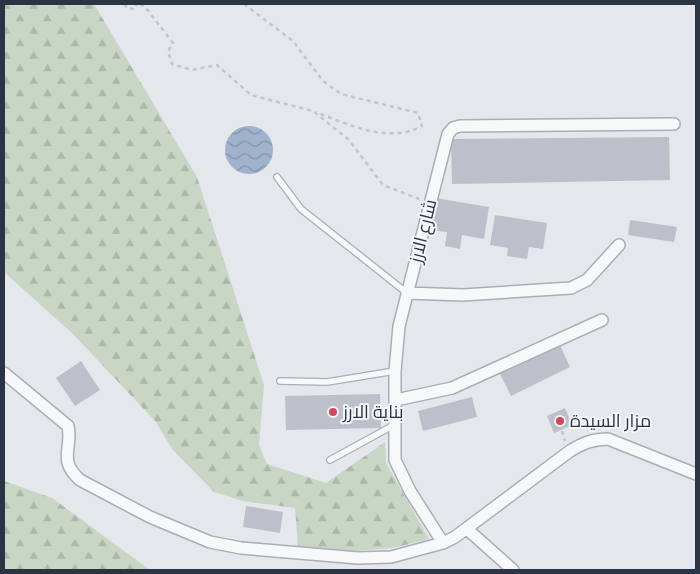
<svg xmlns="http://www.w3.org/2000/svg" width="700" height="574" font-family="Cabin,Cairo,sans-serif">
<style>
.forest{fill:url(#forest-firs)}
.water{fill:url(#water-waves)}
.building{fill:#bbc0ca}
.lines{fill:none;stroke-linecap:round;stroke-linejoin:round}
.lane-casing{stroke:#a9aeb7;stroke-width:8}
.street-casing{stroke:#a9aeb7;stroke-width:14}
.path{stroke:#c2c5cb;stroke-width:2.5;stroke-dasharray:4 4;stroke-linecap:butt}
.lane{stroke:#f7f8fa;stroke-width:5.5}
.street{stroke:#f7f8fa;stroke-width:11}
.poi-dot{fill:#d1495b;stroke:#f4f6f9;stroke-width:2}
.labels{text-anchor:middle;stroke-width:4;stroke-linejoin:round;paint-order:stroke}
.street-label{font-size:18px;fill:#2b3445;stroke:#f4f6f9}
.poi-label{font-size:18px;fill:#2b3445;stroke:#f4f6f9;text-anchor:start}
</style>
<defs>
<pattern id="forest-firs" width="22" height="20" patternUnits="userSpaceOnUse" patternTransform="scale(1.25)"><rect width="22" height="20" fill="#c9d6c5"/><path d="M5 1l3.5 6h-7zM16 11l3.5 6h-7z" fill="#adb8ab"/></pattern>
<pattern id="water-waves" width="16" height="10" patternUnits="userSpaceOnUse" patternTransform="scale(1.25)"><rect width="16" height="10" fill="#9fb4cc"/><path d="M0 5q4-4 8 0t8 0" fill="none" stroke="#8293a7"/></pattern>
</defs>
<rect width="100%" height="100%" fill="#e4e7ec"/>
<path class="forest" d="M4,4H94L197,177L264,385L259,445L267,464L326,483L385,442L386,463L429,539L393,548L355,551L298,546L295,508L243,501L214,492L172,449L156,422L73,334L4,272Z
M4,481L52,498L150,570H4Z"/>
<path class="water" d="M225 150a24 24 0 1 1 48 0a24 24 0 1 1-48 0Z"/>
<path class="building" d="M669,137L670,180L452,184L451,139Z
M435,198L489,207L484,239L462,235L460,249L445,246L447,232L430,230Z
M495,215L547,223L543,249L529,247L527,259L507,256L508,248L490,245Z
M630,220L677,227L674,242L628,235Z
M559,343L570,367L511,396L499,372Z
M81,361L100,390L75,406L56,378Z
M380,394L381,428L286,430L285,396Z
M472,397L477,417L423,431L418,411Z
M565,408L572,425L554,433L547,416Z
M246,506L283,512L280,533L243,527Z"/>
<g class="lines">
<defs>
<path id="lane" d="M277,177L301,209L407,293
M280,381L327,382L395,371
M330,460L394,425"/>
<path id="street" d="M407,293L463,295L571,288L587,280L619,245
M4,373L68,426C73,449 57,459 80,480L150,517L210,542L241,548L358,558L391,557L443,543L455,537L570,451C583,443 593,439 608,439L696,474
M396,400L452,388L602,320
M467,529L513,570
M443,543L410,491L395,460V371L399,326L448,134L453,128L460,126L674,124"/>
</defs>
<use href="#lane" class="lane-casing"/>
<use href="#street" class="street-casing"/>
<path class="path" d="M124,4L127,8L135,9L137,4
M140,4L146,8L173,43L168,51L172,64L192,70L217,65L251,95L313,111L348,139L383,185L419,199
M244,4L293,41L323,81L341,94L418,113L422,126C389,144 349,125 316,112
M562,431L565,441"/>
<use href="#lane" class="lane"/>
<use href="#street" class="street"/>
</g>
<g class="poi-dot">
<circle cx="333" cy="412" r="5"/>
<circle cx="560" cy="421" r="5"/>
</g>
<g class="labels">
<g class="street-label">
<text transform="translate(423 231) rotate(-76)" y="6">شارع الارز</text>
</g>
<g class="poi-label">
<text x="343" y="418">بناية الارز</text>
<text x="570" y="427">مزار السيدة</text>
</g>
</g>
<rect width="700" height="574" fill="none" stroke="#2b3445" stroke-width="10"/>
</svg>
